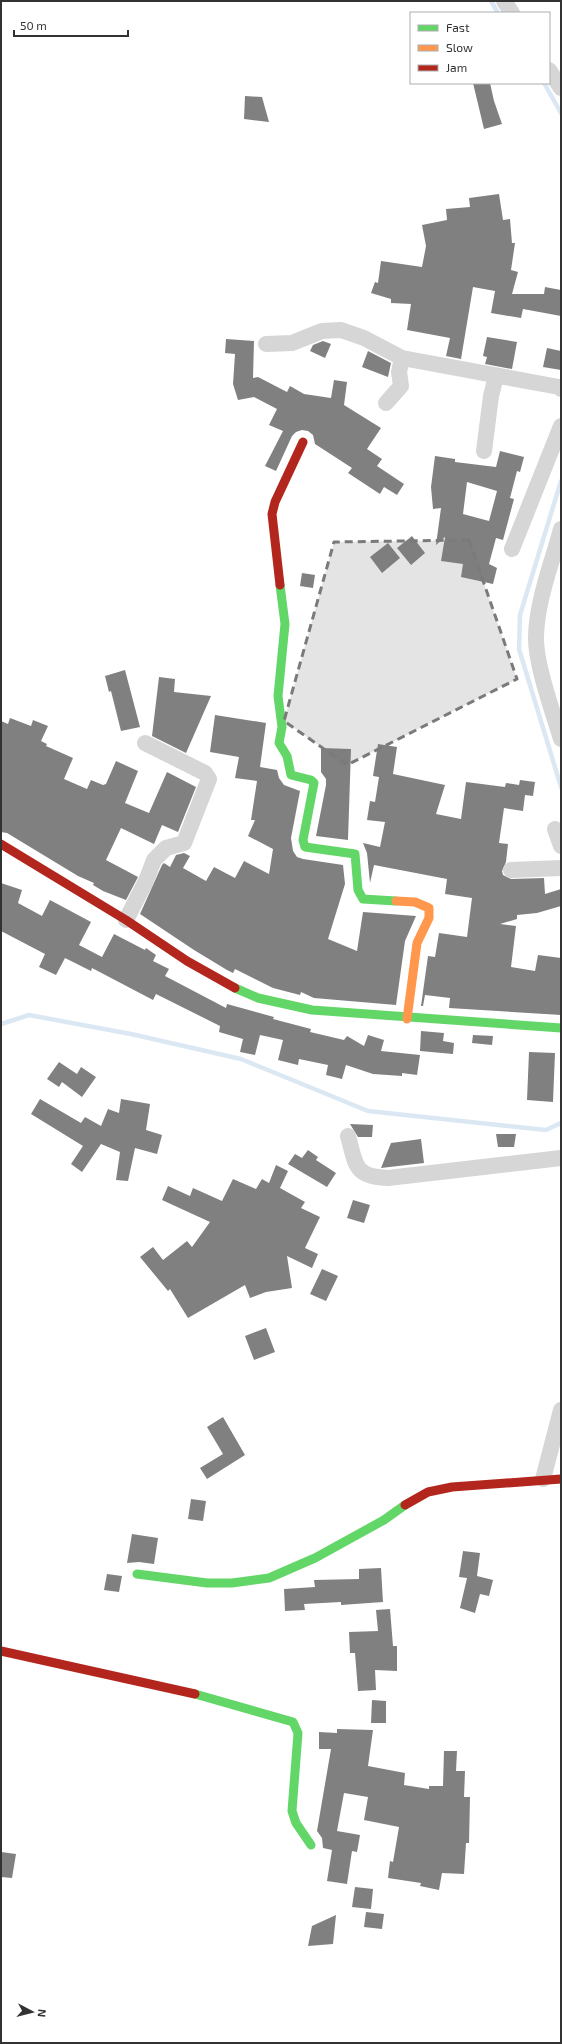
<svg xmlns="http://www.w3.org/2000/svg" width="562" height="2044" font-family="'Exo 2',sans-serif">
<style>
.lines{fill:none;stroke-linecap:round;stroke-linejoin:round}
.stream{stroke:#dbe8f3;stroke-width:4.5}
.building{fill:#808080;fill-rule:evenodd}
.street{stroke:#d6d6d6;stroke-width:16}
.fast{stroke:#63d668;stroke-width:9}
.slow{stroke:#ff974d;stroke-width:9}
.jam{stroke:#b3261e;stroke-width:9}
.marked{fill:#7a7a7a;fill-opacity:0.2;stroke:#7a7a7a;stroke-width:3;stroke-dasharray:8 5;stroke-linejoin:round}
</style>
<rect width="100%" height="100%" fill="#fff"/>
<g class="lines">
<path class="stream" d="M491,1L498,13
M544,83L561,113
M561,481L520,615L519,649L561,787
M1,1024L29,1015L131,1034L241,1059L368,1111L546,1130L561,1123"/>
</g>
<path class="building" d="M473,83H490L494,101L502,124L484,129Z
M245,96L262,97L269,122L244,119Z
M499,194L503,220L510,219L512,243H515L511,270L518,272L512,294H544L545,287L561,290V316L523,309L521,318L491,313L495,291L473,287L461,359L446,356L450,338L407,330L411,304L391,303V299L371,293L375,282L378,283L381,261L422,267L426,246L422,225L447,220L446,209L470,207L469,198Z
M487,337L517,342L512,369L485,364L487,357L483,356Z
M226,339L254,341L253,378L258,377L287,392L290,386L304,394L331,398L334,380L347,382L344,405L381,428L367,449L382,459L377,466L404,484L397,495L384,487L380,494L348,473L352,468L315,444L313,435L308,431L302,430L296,432L292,436L276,471L265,466L283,431L269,425L277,409L254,397L238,400L233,384L235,354L225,353Z
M323,341L331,344L325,358L310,351L313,345Z
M547,348L561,351V370L543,367Z
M368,351L391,363L388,377L362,367Z
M500,451L524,457L520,472L517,471L510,498L514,499L503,540L496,538L489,564L497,568L493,584L461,577L463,564L441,561L445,537L436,545L441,508L433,509L431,487L435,456L455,459V462L496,467ZM467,482L497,491L489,521L463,514Z
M412,536L425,553L411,565L397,548Z
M388,543L400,558L382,573L370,557Z
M302,573L315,575L313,588L300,586Z
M125,670L140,727L121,731L111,691L109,692L105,676Z
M159,677L175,679L174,692L211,696L186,753L152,736Z
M215,715L266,723L260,767L277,770L279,778L284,785L300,791L291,838L293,851L297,857L303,859L343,865L345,884L328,939L357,951L363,912L416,916L405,941L396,1005L314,998L301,992L300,995L273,988L235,969L233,973L227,970L194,950L140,914L162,865L164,863L170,867L176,855L184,853L190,856L183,868L206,881L214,867L235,878L244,861L269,874L273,849L248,836L255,820H251L257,781L235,778L239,757L210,752Z
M10,718L31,726L33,720L48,726L41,741L47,744L46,746L73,758L64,779L87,789L91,780L103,785L106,784L116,761L138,771L125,803L149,813L167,772L196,787L178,832L162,825L154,844L121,828L106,860L138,877L126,900L103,891L93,885L94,883L78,876L7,833L1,832V721L8,724Z
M378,744L397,747L393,774L445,785L436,814L461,819L466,782L505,787L506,783L519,785L520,780L535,782L533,796L525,795L523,811L504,808L499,843L508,844L506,862L502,871L503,875L511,879L544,878L545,894L561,889V906L537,913L517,915V919L500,924L516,926L511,967L535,971L538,955L561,958V1015L449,1008L450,998L425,995L423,1006H421L428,956L435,957L439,933L467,937L472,898L445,894L447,879L374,865L370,883L367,853L363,843L380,847L385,822L367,820L370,801L375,802L379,777L373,776Z
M321,748L351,749L348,840L316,836L326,785V779L321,772Z
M1,883L22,890L18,903L42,916L50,900L91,922L79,945L102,957L114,934L145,950L146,948L156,955L153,961L169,969L165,976L226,1008L227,1004L274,1017L273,1019L311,1029L310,1032L344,1040L347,1036L364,1046L368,1035L384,1040L381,1051L420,1055L417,1075L402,1073V1076L373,1074L346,1065L342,1079L326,1075L328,1065L299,1059L298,1065L278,1060L283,1040L260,1035L255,1055L240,1052L243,1039L219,1032L220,1026L156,994L153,1000L92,968L91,971L65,958L56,975L39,967L45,954L1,931Z
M421,1031L444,1033L443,1041L454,1043L453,1054L420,1051Z
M473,1035L493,1036L492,1045L472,1043Z
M529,1052L555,1053L553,1102L527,1100Z
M59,1062L77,1074L81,1067L96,1077L82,1097L62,1082L59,1087L47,1079Z
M40,1099L81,1123L85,1117L101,1126L108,1109L119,1113L121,1099L150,1104L146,1130L162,1135L157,1154L135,1148L128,1181L116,1180L120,1152L101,1144L82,1172L71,1164L83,1146L31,1114Z
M350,1124L373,1125L372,1137H358Z
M496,1134H516L514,1147H498Z
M421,1139L424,1163L381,1168L391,1143Z
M308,1150L318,1157L316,1160L336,1173L327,1187L288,1164L295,1154L302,1158Z
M276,1165L288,1171L280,1188L305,1202L301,1208L320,1217L305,1248L318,1254L312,1268L287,1256L292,1288L266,1292L250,1298L245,1285L188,1318L170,1289L168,1291L140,1257L153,1247L163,1260L187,1241L192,1247L210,1222L162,1200L168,1186L190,1196L193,1188L222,1201L233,1179L256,1189L262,1179L269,1183Z
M353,1200L370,1205L364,1223L347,1218Z
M322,1269L338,1276L326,1301L310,1294Z
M266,1328L275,1352L254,1360L245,1336Z
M223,1417L245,1455L207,1479L200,1468L223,1454L207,1427Z
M191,1499L206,1501L203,1521L188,1519Z
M132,1534L158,1538L154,1564L139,1562L127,1563Z
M463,1551L480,1553L477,1576L493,1580L489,1596L480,1594L475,1613L460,1608L467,1578L459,1577Z
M381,1568L383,1602L341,1605V1602L304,1604L305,1610L285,1611L284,1589L315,1587L314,1580L359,1579V1569Z
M107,1574L122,1576L119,1592L104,1590Z
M390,1609L393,1646H397V1671L375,1670L376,1690L358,1691L355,1653H350L349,1632L378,1631L376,1610Z
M372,1700L386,1701V1723H371Z
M337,1729L373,1730L368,1766L405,1773L404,1785L429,1789V1786H443L444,1751H457L456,1771H465L464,1797H470L469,1843H466L464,1874L442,1873L439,1890L420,1886L421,1883L388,1878L390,1861L393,1862L399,1827L364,1820L368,1797L344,1793L337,1831L360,1835L357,1852L352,1851L347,1884L327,1881L332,1850L323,1848L322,1838L317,1831L331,1749H319V1732L337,1733Z
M1,1852L16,1854L12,1878L1,1877Z
M355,1887L373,1889L371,1909L352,1907Z
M366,1912L384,1914L382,1929L364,1927Z
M336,1915L333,1944L308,1946L312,1926Z"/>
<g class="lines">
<path class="street" d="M504,1L512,13
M549,70L561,88
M266,344L292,343L322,331L341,330L364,338L402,358L559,387L561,389
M386,403L401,386L399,372L402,358
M484,451L491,396L496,376
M561,529C552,563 537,600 536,636C535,663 553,712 561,739
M512,549L561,426
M555,829L561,846
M511,870L561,868
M126,920L146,881L154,860L166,848L184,843L209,779L205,773L145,743
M348,1136C356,1165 354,1177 388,1178L561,1158
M543,1479L561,1410"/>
<path class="fast" d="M280,585L285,624L278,696L282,727L279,743L287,756L291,775L311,780L314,783L303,840L305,847L355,854L358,890L363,899L396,901
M235,988L258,998L312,1010L561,1028
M137,1574L207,1583H232L269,1578L315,1558L384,1520L405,1505
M195,1694L293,1722L298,1733L292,1811L296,1823L311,1845"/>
<path class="slow" d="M396,901L415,902L429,908V918L417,943L407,1019"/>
<path class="jam" d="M280,585L272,514L275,502L303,442
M1,844L126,920L187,961L235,988
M405,1505L428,1492L452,1487L561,1479
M1,1651L195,1694"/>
</g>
<path class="marked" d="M469,540L517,679L347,765L284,721L334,542Z"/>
<rect width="562" height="2044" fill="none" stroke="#323232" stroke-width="4"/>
<rect x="410" y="12" width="140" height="72" fill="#ffffff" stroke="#adadad"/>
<rect x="418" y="25" width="20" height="6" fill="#63d668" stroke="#adadad"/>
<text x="446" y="32" font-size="12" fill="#323232">Fast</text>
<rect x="418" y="45" width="20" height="6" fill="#ff974d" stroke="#adadad"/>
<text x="446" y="52" font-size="12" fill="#323232">Slow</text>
<rect x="418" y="65" width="20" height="6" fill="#b3261e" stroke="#adadad"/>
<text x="446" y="72" font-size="12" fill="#323232">Jam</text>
<g transform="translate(32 2012) rotate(97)" stroke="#ffffff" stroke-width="3" paint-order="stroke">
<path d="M0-3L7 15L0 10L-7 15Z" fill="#323232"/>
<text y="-6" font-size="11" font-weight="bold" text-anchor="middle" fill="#323232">N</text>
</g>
<path d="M14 30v6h114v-6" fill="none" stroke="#323232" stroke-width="2"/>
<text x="20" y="30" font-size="12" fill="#323232" stroke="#ffffff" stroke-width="3" paint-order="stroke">50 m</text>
</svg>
